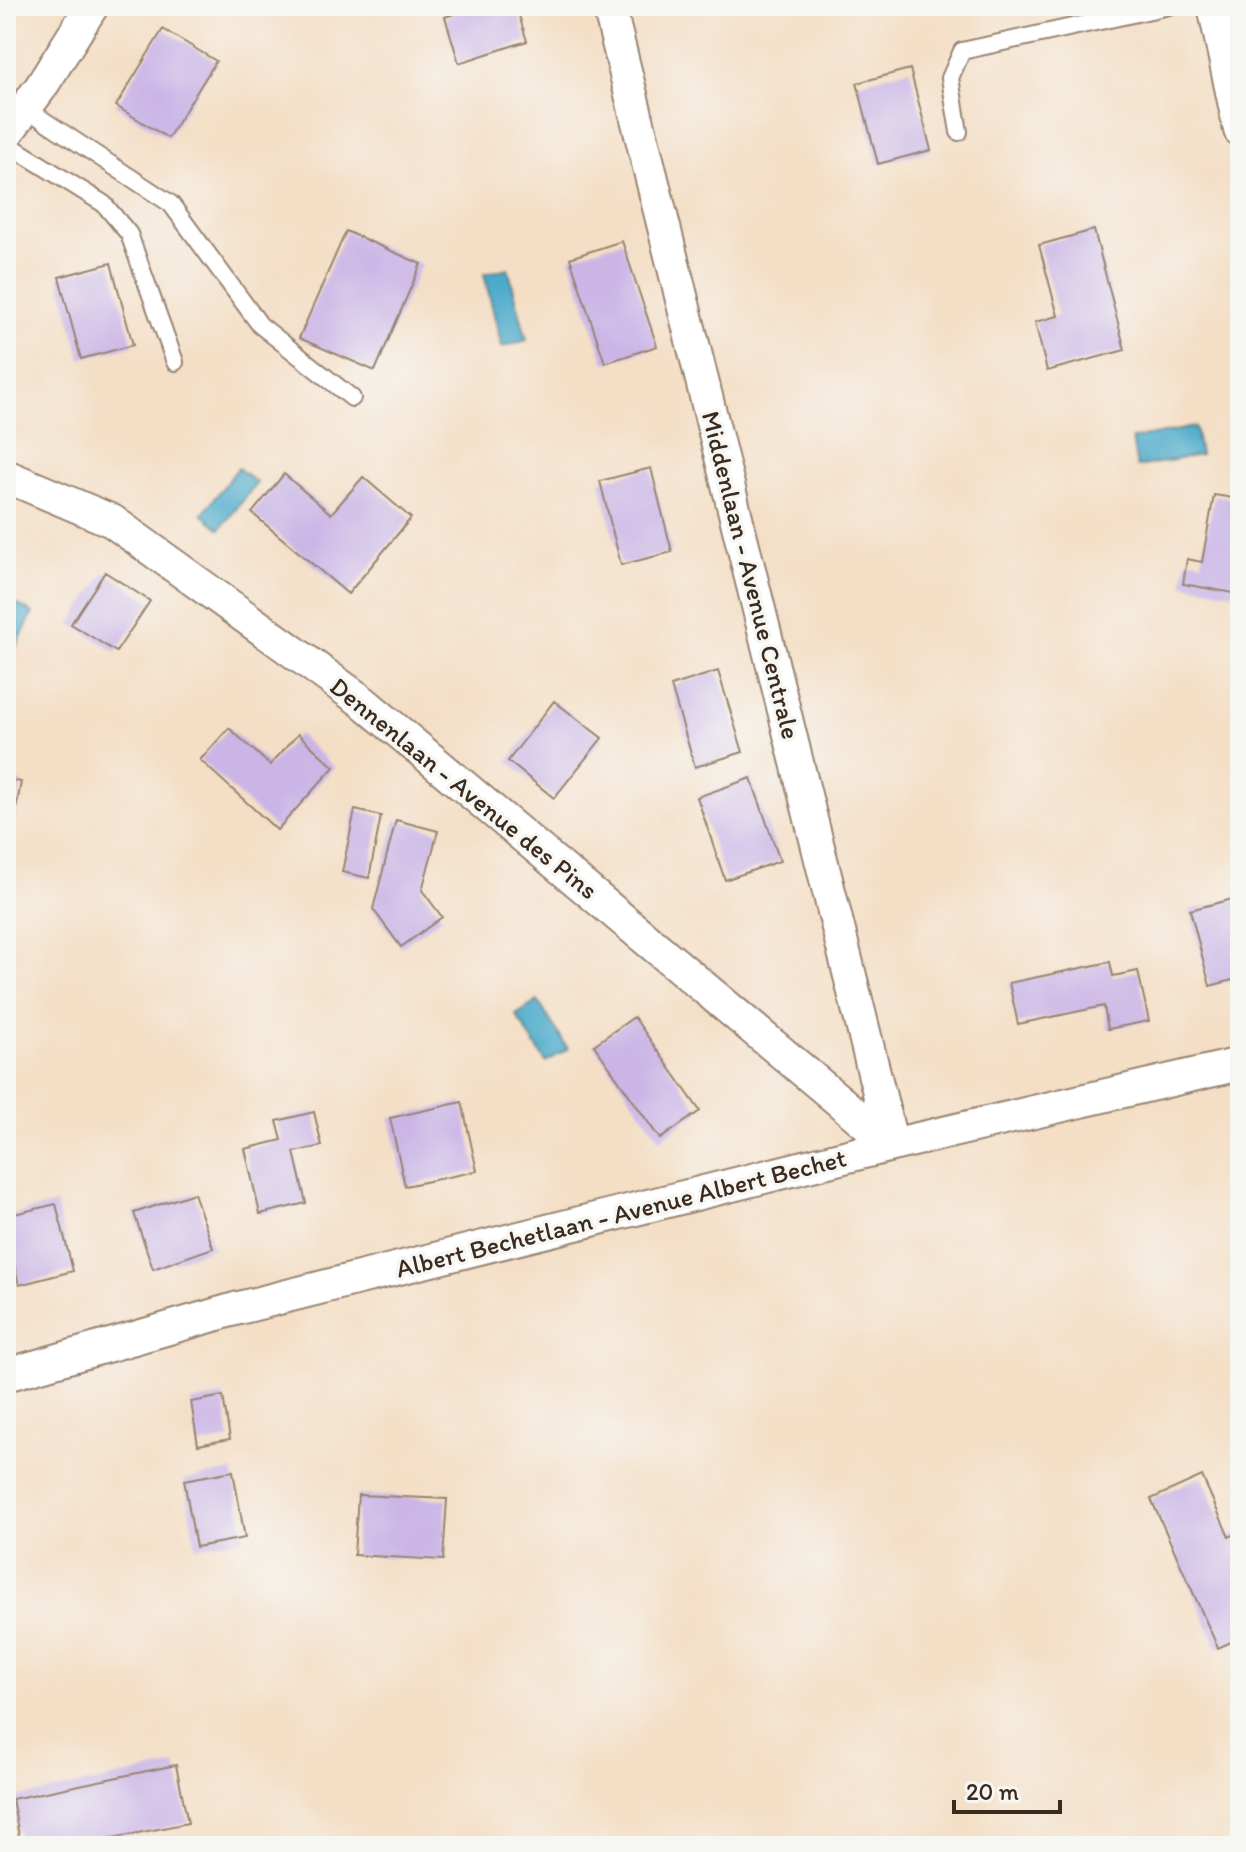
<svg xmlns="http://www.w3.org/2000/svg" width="1246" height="1852" font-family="Itim,sans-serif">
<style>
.water{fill:#4baaca;stroke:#436a74;stroke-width:2}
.building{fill:#cab5e6}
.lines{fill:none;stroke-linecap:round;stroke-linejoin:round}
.service-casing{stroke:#988472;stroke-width:20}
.minor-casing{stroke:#988472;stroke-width:36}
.service{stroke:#fff;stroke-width:16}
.minor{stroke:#fff;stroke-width:32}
.labels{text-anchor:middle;stroke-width:7;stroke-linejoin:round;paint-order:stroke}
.street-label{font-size:26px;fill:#3b2a1e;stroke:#f6f6f2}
</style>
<rect width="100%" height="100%" fill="#f6f6f2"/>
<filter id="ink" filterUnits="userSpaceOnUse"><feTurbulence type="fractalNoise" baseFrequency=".0125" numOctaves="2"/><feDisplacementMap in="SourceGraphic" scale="16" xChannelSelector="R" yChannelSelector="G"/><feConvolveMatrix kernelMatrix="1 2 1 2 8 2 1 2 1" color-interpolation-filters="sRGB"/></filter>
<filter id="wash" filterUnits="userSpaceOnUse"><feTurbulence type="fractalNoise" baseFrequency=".006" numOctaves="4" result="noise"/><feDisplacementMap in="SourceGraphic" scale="32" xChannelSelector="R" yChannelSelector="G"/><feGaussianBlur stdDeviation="1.8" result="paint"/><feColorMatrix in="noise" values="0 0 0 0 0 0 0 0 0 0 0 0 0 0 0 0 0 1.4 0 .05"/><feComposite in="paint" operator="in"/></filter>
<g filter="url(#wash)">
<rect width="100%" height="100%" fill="#f4dec5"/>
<path class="water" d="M508,268L527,340L502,347L484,274Z
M1195,427L1200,455L1137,467L1132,439Z
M238,468L257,483L220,529L202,514Z
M13,602L33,613L10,659L6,657V615Z
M538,1001L568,1049L546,1062L516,1015Z"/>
<g id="blocks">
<path class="building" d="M477,6H516L527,41L459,63L445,17Z
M163,29L216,61L168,138L116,106Z
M910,69L931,150L878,164L857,83Z
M1094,230L1125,350L1047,371L1035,322L1058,316L1039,245Z
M346,231L421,264L375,371L299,338Z
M622,241L657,346L605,363L570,258Z
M111,263L133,345L81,359L59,277Z
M651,468L672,552L621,565L600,481Z
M284,474L331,514L363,477L411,518L348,594L252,513Z
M1214,495L1240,499L1239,594L1183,584L1187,559L1202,562Z
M105,572L150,601L116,652L71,624Z
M718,671L743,752L695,767L671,686Z
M554,701L602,738L554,798L508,761Z
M229,728L270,765L298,734L334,767L277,830L200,760Z
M751,778L780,861L725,880L697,797Z
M6,779L21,782L8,855H6Z
M355,810L381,816L369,878L342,872Z
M396,820L438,831L422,890L442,917L401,947L373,909Z
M1240,897V949L1233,951L1240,978L1210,986L1190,910Z
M1110,962L1113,976L1138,971L1149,1021L1108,1029L1104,1006L1018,1024L1009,983Z
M634,1017L700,1111L660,1139L594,1045Z
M462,1102L477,1171L405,1186L390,1118Z
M314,1112L322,1146L294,1152L306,1203L260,1214L245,1149L282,1140L277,1121Z
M194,1193L213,1248L153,1269L134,1213Z
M56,1204L73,1271L19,1285L6,1230V1216Z
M223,1396L230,1439L198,1445L191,1402Z
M233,1471L245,1538L196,1547L184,1480Z
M1202,1476L1229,1537L1240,1532V1638L1218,1648L1151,1499Z
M358,1495L447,1499L443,1560L354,1555Z
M176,1765L188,1823L73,1846H21L12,1799Z"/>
</g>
</g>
<g filter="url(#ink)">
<use href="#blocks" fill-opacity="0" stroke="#988472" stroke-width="2"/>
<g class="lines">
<defs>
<path id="service" d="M25,108L171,204L260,325L352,398
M959,132L950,78L962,51L1169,6
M6,143L104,204L129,234L175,362"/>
<path id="minor" d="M609,6L892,1145
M1214,6L1240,130
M6,134L41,87L92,6
M6,476L112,521L363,702L892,1145
M6,1375L235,1309L892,1145L1240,1064"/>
</defs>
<use href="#service" class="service-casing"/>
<use href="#minor" class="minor-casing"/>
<use href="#service" class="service"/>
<use href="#minor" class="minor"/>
</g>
</g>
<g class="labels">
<g class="street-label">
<text transform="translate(751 575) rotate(76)" y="9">Middenlaan - Avenue Centrale</text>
<text transform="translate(464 788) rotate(39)" y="9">Dennenlaan - Avenue des Pins</text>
<text transform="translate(621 1213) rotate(-14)" y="9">Albert Bechetlaan - Avenue Albert Bechet</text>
</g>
</g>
<rect width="1246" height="1852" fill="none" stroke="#f6f6f2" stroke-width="32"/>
<path d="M954 1800v12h106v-12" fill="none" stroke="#3b2a1e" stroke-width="4"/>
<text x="966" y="1800" font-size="24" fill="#3b2a1e" stroke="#f6f6f2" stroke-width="6" paint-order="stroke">20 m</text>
</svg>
